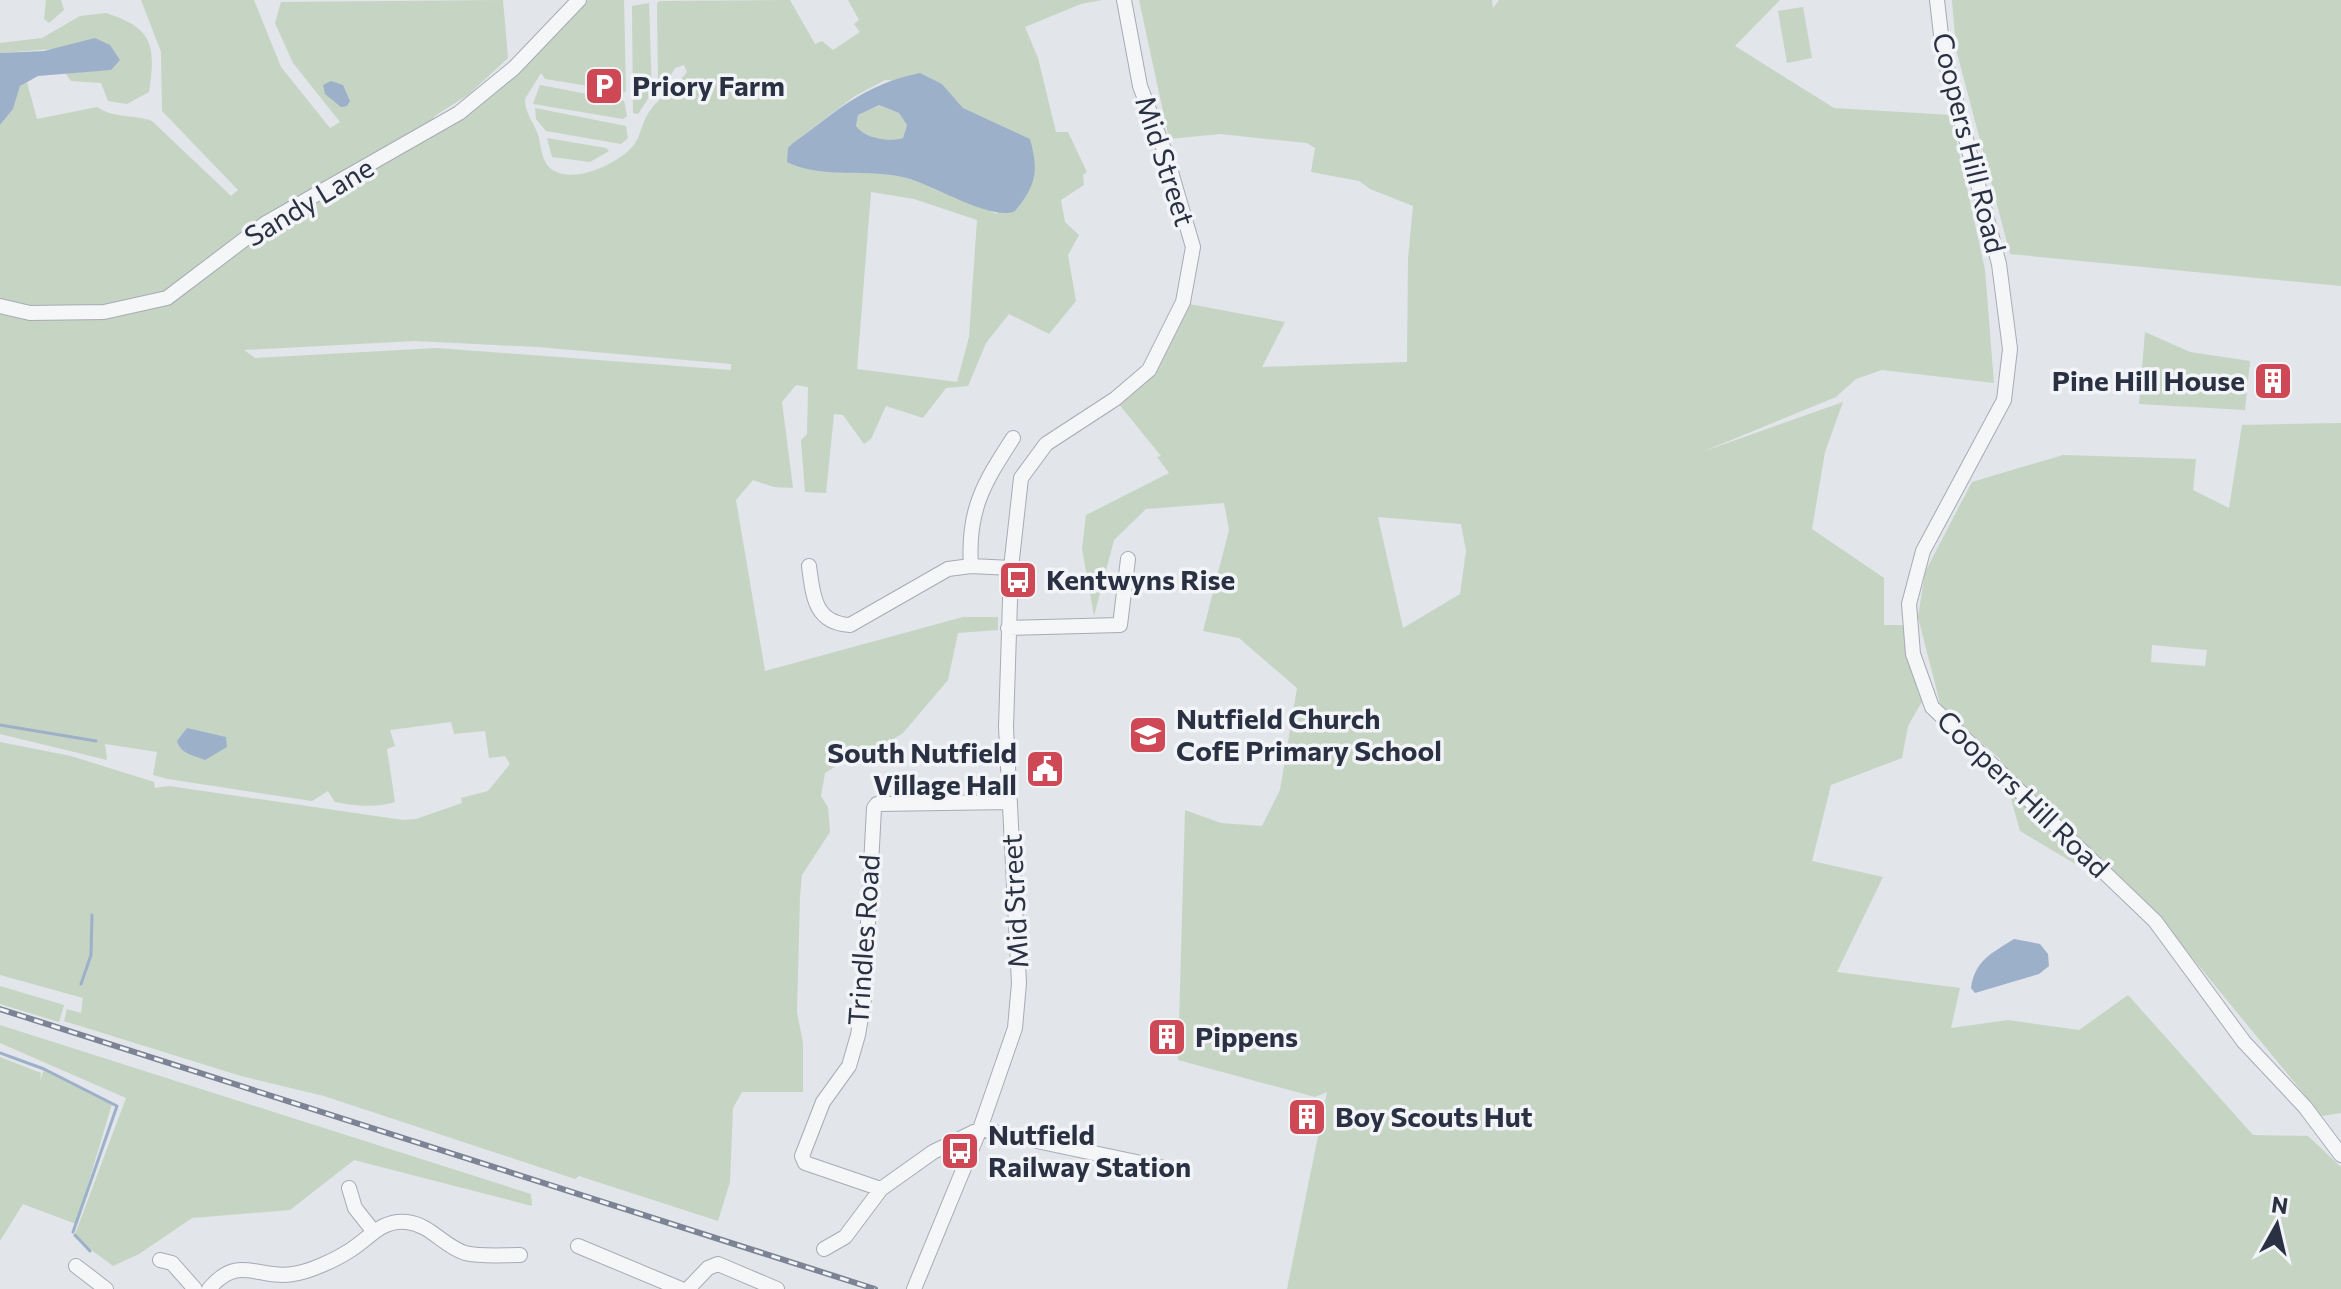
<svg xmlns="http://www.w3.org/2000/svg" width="2341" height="1289" font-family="Commissioner,sans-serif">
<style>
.green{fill:#c6d4c3;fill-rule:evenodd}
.water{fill:#9db0ca;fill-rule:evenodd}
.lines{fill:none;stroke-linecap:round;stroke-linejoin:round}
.stream{stroke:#9db0ca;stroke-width:3}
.minor-casing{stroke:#a7abb4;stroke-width:16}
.minor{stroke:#f5f6f8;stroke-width:14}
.rail-casing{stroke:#7b8394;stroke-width:6}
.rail{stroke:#f2f4f8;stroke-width:3;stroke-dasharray:9;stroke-linecap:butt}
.labels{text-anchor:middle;stroke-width:7;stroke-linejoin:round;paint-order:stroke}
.poi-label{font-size:28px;font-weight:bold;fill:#2a3142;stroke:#f2f4f8;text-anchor:start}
.street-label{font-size:28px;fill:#2a3142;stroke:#f2f4f8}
</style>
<rect width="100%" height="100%" fill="#e2e5ea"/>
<path class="green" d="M46,0H61L64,10L49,23L44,19Z
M141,0H254L281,67L330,128L340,122L293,63L275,23L281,2L503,0L508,58L468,95L436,115L402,153C478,111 530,63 588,0H624L626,92L545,79L541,73L525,99C525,116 536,124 539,138C541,148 542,160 549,167C570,187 618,164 633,146C641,136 642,122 649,112C659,97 676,87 687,72L684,65L675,68L666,84L658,83L657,3L660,1L790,0L815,44L822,41L833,50L860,32L854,24L859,20L848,0H1102L1081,4L1025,27L1038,58L1056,132H1068L1087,172L1083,175L1084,185L1061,200L1065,222L1079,235L1068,255L1076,301L1049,334L1009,314L986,343L968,386L946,388L923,418L886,406L871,439L864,444L843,415L834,414L826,493L805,492L801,440L807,434L808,387L796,385L782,402L793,488L774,487L753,480L736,500L765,671L963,617H998V630L958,633L948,680L903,733L884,745L869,746L825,773L821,796L828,807L830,832L802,875L800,896L797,1012L803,1043V1092H742L733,1108L730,1182L718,1221L579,1176L575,1179L324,1096L241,1076L64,1021L67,1009L81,1013L83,998L0,975V742L71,756L154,782L155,788L169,786L403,820L416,819L462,803L461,798L488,791L510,764L505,756L489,758L485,731L454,734L451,722L390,730L395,746L387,749L395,802C376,808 354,806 335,802L328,791L312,801L168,779L153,775L157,752L105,744L107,760L0,734V125L13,109L20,86L27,82L37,119L97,107C115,119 133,114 152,121L231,196L238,190L162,111L161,52ZM885,80L942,84L963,108L984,119L997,214C957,196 912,174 867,171C841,169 818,170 792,164L793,143L855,96ZM871,192L914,199L977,220L969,337L957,382L857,369ZM415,341L538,347L731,364V370L437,348L255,358L244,350Z
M1139,0H1492L1493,8L1499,0H1780L1735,46L1834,108L1951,115L1985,270L1994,383L1882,370L1856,379L1836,397L1702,452L1843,402L1825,452L1812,529L1884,578V625H1904L1906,650L1923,700L1908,726L1902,758L1831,785L1812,861L1883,877L1837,972L1960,988L1951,1028L2008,1020L2079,1030L2128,995L2253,1135L2308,1136L2341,1167V1289H1287L1327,1092L1315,1097L1178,1060L1185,810L1221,823L1262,826L1280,790L1297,688L1239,638L1203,631L1229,530L1224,503L1146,509L1114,540L1094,616L1082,549L1086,515L1169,473L1157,457L1161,456L1118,403L1189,304L1285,322L1262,367L1407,362L1408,259L1413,206L1370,189L1359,181L1311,172L1315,148L1307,143L1220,134L1169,139ZM1378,517L1461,524L1466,551L1460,594L1403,628Z
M1952,0H2341V286L2010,254L1956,49Z
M649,3L652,93L638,114L633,113L632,6Z
M1803,7L1812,58L1787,63L1778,11Z
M106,13C153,28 156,45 149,92L127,104L108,101L101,83L71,81L65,73L110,70L53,49L0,53V43L42,38L80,16Z
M540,85L624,101L627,116L623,119L533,104Z
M879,105L899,113L907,125L903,138C888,142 866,139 856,126L858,115Z
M535,108L626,126L628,138L621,144L546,131L536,119Z
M547,138L606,148L609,151L590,162L552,157Z
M2145,332L2190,352L2250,361L2245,410L2139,404Z
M2341,423V1113L2322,1116L2153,910L2020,831L2000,759L1941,707L1918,617L1925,572L1972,482L2063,455L2196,459L2193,490L2229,508L2242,425ZM2152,645L2207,650L2205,666L2151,662Z
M0,986L64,1005L59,1022L0,1004Z
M0,1025L531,1194L532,1206L354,1160L290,1210L192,1218L139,1254L113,1266L74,1237L126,1098L0,1043Z
M0,1057L41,1073L40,1081L44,1069L112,1104L76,1224L23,1204L0,1241Z"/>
<path class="water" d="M95,38L110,45L120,60L111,70L38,76L20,86L13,109L0,125V53L44,51Z
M920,73L942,84L963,108L1030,139C1039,172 1036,185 1015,211C994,222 935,186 910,179C871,167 823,180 787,162L788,148L793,143C841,109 860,86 920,73ZM879,105L899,113L907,125L903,138C889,142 866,139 856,126L858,115Z
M331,81L343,85L350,101L347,106L341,107L325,94L323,85Z
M187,728L226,737L227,747L205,760C193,755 181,754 177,741Z
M2014,939L2040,944L2048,954L2049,966L2039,974L1975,993L1971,988C1975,960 1992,953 2014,939Z"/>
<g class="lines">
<path class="stream" d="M0,725L96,741
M81,984L91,955L92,915
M0,1053L44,1069L117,1106L73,1232
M75,1235L90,1251"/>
<defs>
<path id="minor" d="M1937,0L1943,52L1999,264L2010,349L2004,400L1923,551L1909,604L1913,654L1932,707L2155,921L2244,1042L2305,1107L2341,1155
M0,306L30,313L104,312L167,298L266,223L459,113L514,68L579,0
M809,566C813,595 814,623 850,625L948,569L971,566L1011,568
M971,566C967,510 984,483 1013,438
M1008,628L1120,625L1128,559
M349,1188L355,1208L374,1232
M881,1189L805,1163L802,1156L823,1102L849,1066L858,1035L864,999L874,808L877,804L1010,802
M578,1246L681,1289
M824,1249L845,1237L881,1189L933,1152L980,1129L1179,1171
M160,1260L172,1263L195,1289
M76,1266L106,1289
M209,1289C239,1253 258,1280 293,1274C309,1272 335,1260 349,1251C369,1239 381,1219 407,1222C431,1225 443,1246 465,1253C482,1257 503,1255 520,1255
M688,1289L708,1268L718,1264L777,1289
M914,1289L980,1129L1015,1028L1019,983L1006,727L1011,568L1021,478L1046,444L1115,399L1149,370L1183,302L1193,247L1166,155L1140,86L1124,0"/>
</defs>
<use href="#minor" class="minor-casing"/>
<use href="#minor" class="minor"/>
<defs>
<path id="rail" d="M0,1009L875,1289"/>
</defs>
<use href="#rail" class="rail-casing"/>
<use href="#rail" class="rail"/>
</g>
<defs>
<symbol id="parking-square" viewBox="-11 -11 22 22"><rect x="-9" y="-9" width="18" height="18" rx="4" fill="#ce4855" stroke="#f2f4f8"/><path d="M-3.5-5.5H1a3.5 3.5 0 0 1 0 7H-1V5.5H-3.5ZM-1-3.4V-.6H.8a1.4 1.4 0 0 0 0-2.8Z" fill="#fff"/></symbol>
<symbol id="building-square" viewBox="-11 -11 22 22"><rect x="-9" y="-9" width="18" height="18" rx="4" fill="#ce4855" stroke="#f2f4f8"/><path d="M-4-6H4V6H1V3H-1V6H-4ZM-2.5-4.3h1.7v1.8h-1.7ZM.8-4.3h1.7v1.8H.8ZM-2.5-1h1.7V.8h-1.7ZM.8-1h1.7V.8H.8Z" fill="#fff"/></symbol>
<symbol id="bus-square" viewBox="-11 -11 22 22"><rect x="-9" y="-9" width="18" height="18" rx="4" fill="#ce4855" stroke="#f2f4f8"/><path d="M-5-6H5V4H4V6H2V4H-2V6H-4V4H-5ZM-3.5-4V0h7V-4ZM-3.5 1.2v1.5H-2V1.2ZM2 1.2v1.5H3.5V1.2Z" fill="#fff"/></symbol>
<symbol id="school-square" viewBox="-11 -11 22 22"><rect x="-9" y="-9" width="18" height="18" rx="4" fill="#ce4855" stroke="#f2f4f8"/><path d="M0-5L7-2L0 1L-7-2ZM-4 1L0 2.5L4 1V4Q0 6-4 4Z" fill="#fff"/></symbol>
<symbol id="civic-square" viewBox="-11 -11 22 22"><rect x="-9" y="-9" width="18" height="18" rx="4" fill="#ce4855" stroke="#f2f4f8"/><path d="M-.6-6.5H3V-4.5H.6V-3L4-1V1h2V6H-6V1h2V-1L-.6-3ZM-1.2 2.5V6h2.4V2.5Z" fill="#fff"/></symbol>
</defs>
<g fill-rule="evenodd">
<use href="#parking-square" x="582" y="64" width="44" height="44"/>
<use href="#building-square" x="2251" y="359" width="44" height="44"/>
<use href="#bus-square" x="996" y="558" width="44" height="44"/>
<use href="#school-square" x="1126" y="713" width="44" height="44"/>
<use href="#civic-square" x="1023" y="747" width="44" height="44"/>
<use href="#building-square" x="1145" y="1015" width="44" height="44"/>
<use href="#building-square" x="1285" y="1095" width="44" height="44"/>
<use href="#bus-square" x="938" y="1129" width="44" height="44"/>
</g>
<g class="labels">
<g class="poi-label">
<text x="632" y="96">Priory Farm</text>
<text x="2245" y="391" text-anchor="end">Pine Hill House</text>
<text x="1046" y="590">Kentwyns Rise</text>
<text x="1176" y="729">Nutfield Church<tspan x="1176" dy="32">CofE Primary School</tspan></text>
<text x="1017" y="763" text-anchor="end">South Nutfield<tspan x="1017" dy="32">Village Hall</tspan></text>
<text x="1195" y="1047">Pippens</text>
<text x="1335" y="1127">Boy Scouts Hut</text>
<text x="988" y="1145">Nutfield<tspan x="988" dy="32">Railway Station</tspan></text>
</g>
<g class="street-label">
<text transform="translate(1969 143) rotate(76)" y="10">Coopers Hill Road</text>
<text transform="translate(1165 161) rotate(72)" y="10">Mid Street</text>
<text transform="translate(309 202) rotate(-31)" y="10">Sandy Lane</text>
<text transform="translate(2023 794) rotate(44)" y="10">Coopers Hill Road</text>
<text transform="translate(1015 901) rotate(-93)" y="10">Mid Street</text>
<text transform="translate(864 940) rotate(-86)" y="10">Trindles Road</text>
</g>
</g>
<g transform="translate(2277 1225) rotate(8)" stroke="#f2f4f8" stroke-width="6" paint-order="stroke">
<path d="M0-6L14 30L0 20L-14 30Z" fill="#2a3142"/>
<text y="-12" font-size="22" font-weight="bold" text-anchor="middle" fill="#2a3142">N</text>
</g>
</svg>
